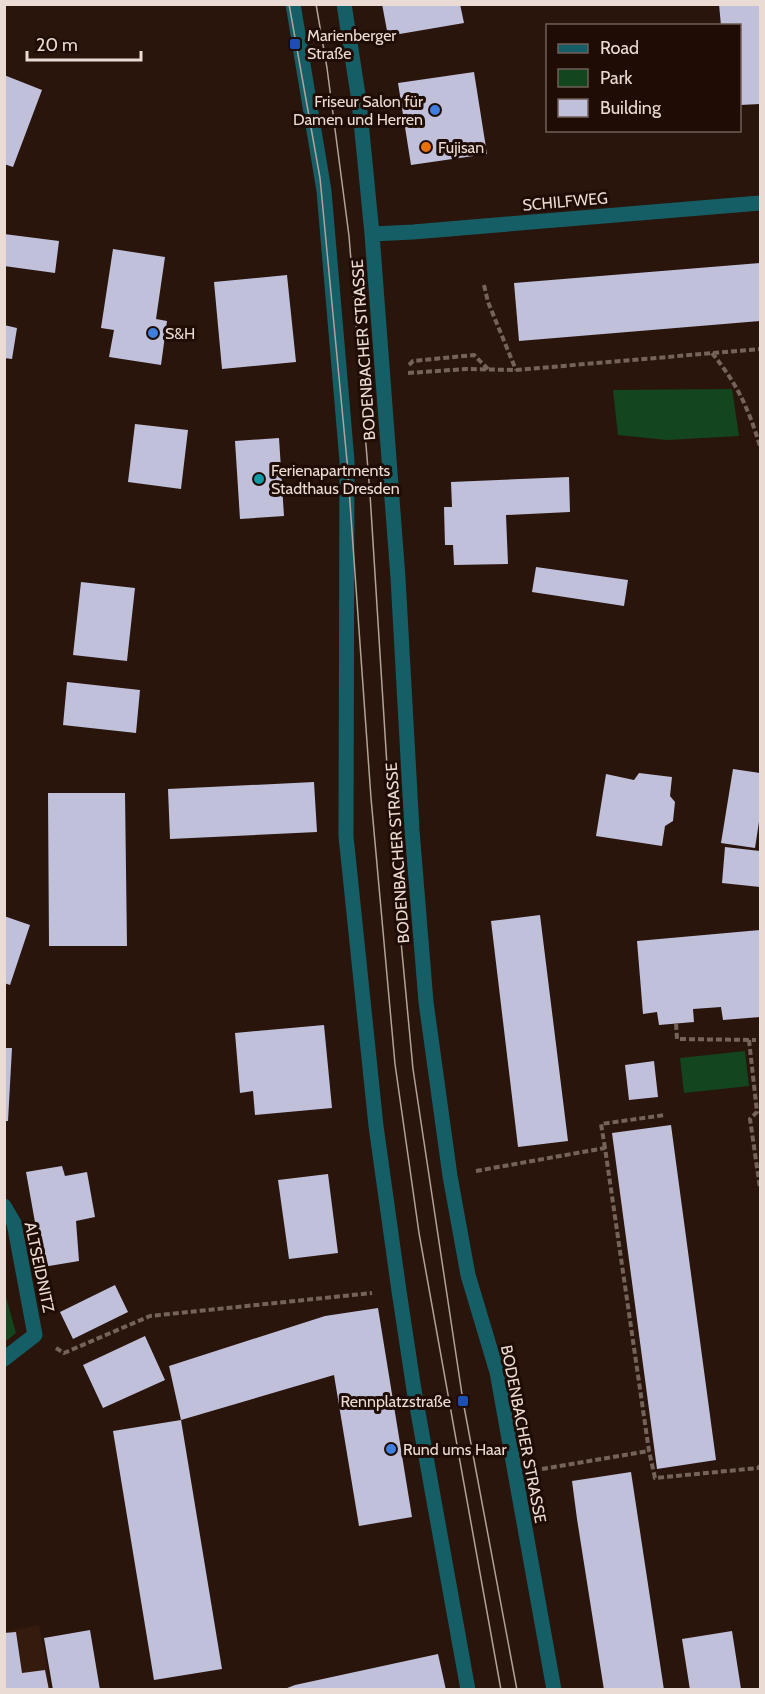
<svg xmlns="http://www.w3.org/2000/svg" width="765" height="1694" font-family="Cabin,sans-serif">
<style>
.built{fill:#351a0e}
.green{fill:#13451f}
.building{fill:#c0c0db}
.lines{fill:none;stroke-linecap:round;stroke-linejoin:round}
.path{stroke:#75635b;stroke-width:4;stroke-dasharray:6 3;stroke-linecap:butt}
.minor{stroke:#155e65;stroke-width:15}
.tram{stroke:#b2a29b;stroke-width:1.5}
.transit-dot{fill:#1a4fb4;stroke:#1f0c04;stroke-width:2}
.shop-dot{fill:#3f7fe0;stroke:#1f0c04;stroke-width:2}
.food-dot{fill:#e8710a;stroke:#1f0c04;stroke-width:2}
.culture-dot{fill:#0f9aa8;stroke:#1f0c04;stroke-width:2}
.labels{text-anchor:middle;stroke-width:6;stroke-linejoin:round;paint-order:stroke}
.poi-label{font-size:16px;fill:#eadbd5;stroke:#1f0c04;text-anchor:start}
.street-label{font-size:16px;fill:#eadbd5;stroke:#1f0c04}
</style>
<rect width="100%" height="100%" fill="#29150c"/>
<path class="built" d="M39,1625L51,1689L5,1690V1632Z"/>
<path class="green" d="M732,389L739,436L667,440L618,435L613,390Z
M745,1051L749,1086L684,1093L680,1058Z
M4,1290L16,1333L5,1342H4Z"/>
<path class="building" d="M382,4H460L464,23L388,36Z
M719,4H760V104L740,105V26H721Z
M474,72L487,154L411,165L398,83Z
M4,75L42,90L13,167L4,164Z
M4,234L59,241L55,273L4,266Z
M113,249L165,257L156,319L167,321L161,365L109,357L114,330L101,328Z
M760,263V321L519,341L514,283Z
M287,275L296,362L222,369L214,282Z
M4,325L17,328L12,359L4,358Z
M135,424L188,430L181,489L128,482Z
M279,438L284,516L240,519L235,441Z
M569,477L570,512L506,515L508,564L454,565L453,545H445L444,507H452L451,482Z
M536,567L628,580L624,606L532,592Z
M81,582L135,588L127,661L73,655Z
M67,682L140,690L136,733L63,725Z
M733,769L760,773V815L755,848L721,843Z
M639,773L672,777L670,796L675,802L673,821L665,826L662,846L596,836L606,774L634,780Z
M314,782L317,832L170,839L168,789Z
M48,793H125L127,946H49Z
M725,847L760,851V887L722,883Z
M540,915L568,1141L518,1147L491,921Z
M4,916L30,925L10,985L4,983Z
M760,930V1017L723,1020L721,1007L693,1009L694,1022L659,1025L657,1012L643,1014L637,941Z
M324,1025L332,1108L255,1115L253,1091L240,1093L235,1033Z
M4,1048H12L8,1121H4Z
M654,1061L658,1097L629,1100L625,1065Z
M671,1125L716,1460L657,1469L612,1133Z
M62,1166L65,1176L87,1172L95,1217L76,1221L79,1261L43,1267L26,1172Z
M328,1174L338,1253L289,1259L278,1180Z
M115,1285L128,1312L73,1339L60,1312Z
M378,1308L412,1517L359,1526L334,1375L181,1420L169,1366L325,1316Z
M145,1336L165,1380L103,1408L83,1365Z
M181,1420L222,1669L154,1680L113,1431Z
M631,1472L664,1690H604L577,1519L572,1481Z
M90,1630L100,1690H53L44,1638Z
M732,1631L741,1689L690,1690L682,1639Z
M16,1632L22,1673L45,1670L49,1690H4V1633Z
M438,1654L446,1690H282L295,1685Z"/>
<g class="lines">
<path class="path" d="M484,285L488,302L516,370
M712,353C737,384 748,407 760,446
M409,365L413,361L474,355L488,369
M408,373L466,369L516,370L760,349
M676,1024L677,1039L756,1040
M749,1040L757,1112L750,1119L760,1188
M605,1148L601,1124L665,1115
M476,1171L605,1148L649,1451L655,1478L758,1468L760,1466
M56,1348L64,1353L150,1316L372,1293
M542,1469L649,1451"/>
<path class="minor" d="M293,4L324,191L347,461L346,836L376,1126L399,1291L414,1390L468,1690
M344,4L359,101L372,234L398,578L412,830L426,1002L450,1176L468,1275L497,1372L554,1690
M372,234L413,232L760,203
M4,1206L14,1223L35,1335L4,1359"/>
<path class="tram" d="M289,4L320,178L347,461L371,798L395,1064L419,1233L501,1690
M316,4L327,68L349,236L370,494L392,846L413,1069L463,1401L517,1690"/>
</g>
<g class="transit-dot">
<rect x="289" y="38" width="12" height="12" rx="3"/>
<rect x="457" y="1395" width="12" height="12" rx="3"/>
</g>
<g class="shop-dot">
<circle cx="435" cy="110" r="6"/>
<circle cx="153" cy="333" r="6"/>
<circle cx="391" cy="1449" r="6"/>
</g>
<circle class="food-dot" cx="426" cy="147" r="6"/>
<circle class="culture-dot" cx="259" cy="479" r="6"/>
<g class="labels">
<g class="poi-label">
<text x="307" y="41">Marienberger<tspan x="307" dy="18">Straße</tspan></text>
<text x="423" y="107" text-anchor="end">Friseur Salon für<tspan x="423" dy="18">Damen und Herren</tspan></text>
<text x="438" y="153">Fujisan</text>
<text x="165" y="339">S&amp;H</text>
<text x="271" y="476">Ferienapartments<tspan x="271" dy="18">Stadthaus Dresden</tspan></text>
<text x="451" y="1407" text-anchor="end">Rennplatzstraße</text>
<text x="403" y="1455">Rund ums Haar</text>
</g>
<g class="street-label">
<text transform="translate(565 201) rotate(-5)" y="6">SCHILFWEG</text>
<text transform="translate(363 350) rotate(-94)" y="6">BODENBACHER STRASSE</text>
<text transform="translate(397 853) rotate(-94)" y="6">BODENBACHER STRASSE</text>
<text transform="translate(40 1267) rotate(78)" y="6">ALTSEIDNITZ</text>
<text transform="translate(524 1434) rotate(79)" y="6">BODENBACHER STRASSE</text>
</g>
</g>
<rect width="765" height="1694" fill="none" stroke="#eadbd5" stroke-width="12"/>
<rect x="546" y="24" width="195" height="108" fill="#1f0c04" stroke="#705f58" stroke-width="1.5"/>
<rect x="558" y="44" width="30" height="9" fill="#155e65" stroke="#705f58" stroke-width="1.5"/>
<text x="600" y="54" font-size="18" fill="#eadbd5">Road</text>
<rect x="558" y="69" width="30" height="18" fill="#13451f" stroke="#705f58" stroke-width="1.5"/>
<text x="600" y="84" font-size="18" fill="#eadbd5">Park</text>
<rect x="558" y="99" width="30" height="18" fill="#c0c0db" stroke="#705f58" stroke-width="1.5"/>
<text x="600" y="114" font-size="18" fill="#eadbd5">Building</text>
<path d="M27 51v9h114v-9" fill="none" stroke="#eadbd5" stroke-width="3"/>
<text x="36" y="51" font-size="18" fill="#eadbd5" stroke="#1f0c04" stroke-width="4.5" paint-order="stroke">20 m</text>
</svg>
